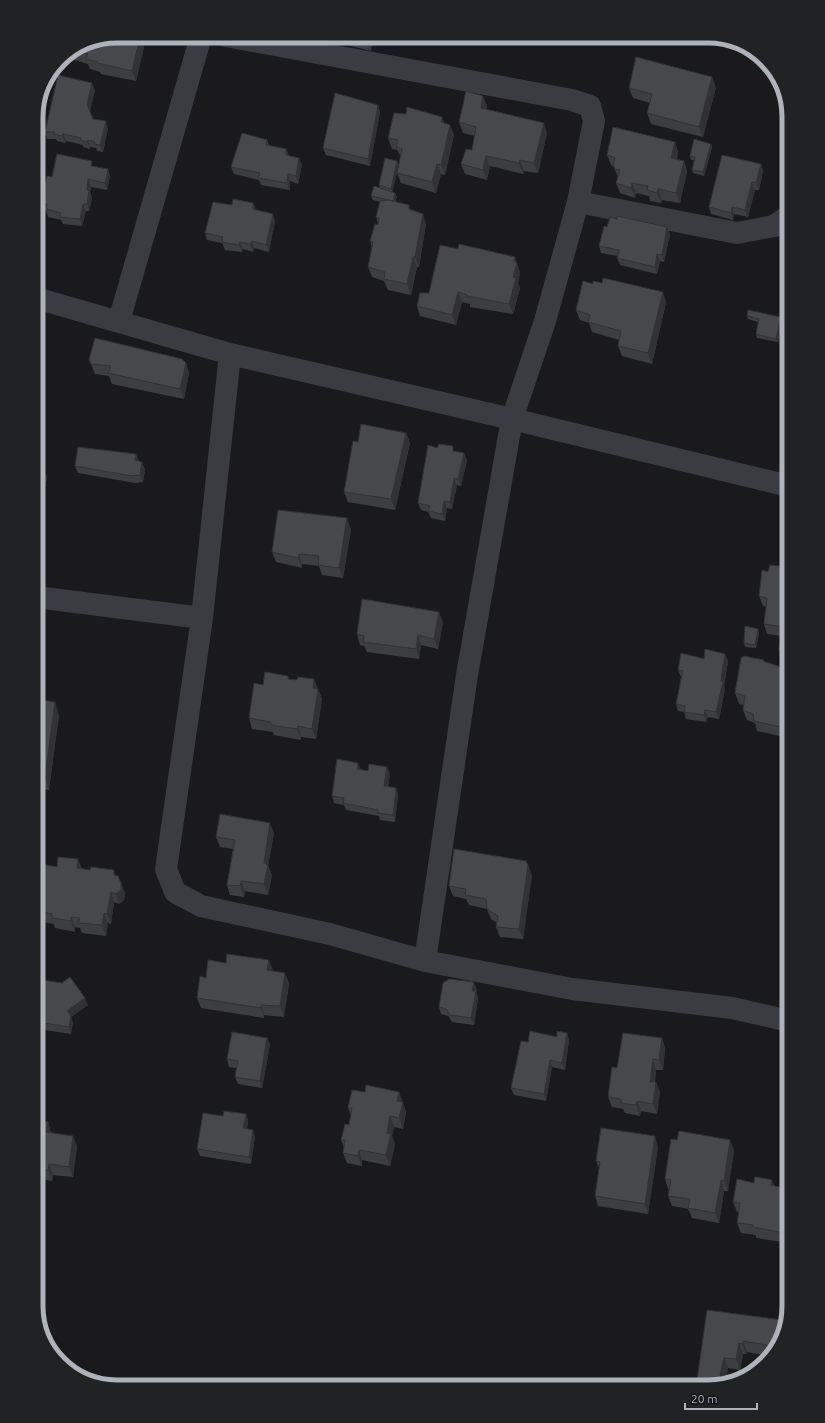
<svg xmlns="http://www.w3.org/2000/svg" width="825" height="1423" font-family="Ubuntu,sans-serif">
<style>
.lines{fill:none;stroke-linecap:round;stroke-linejoin:round}
.minor{stroke:#3b3c41;stroke-width:22}
.wall{fill:#3d3e41}
.shaded-wall{fill:#323235}
.building{fill:#47484c;stroke:#323235}
.rim{fill:none;stroke:#adb2bb;stroke-width:5}
</style>
<rect width="100%" height="100%" fill="#1a1a1c"/>
<g class="lines">
<path class="minor" d="M226,36L572,100L590,106L594,121L578,202L545,321L512,419L467,675L425,961L572,989L732,1008L789,1021
M578,202L737,233L774,226L789,216
M36,298L230,354L512,419L789,486
M119,321L201,36
M230,354L202,618L166,869L175,892L201,906L330,934L425,961
M36,597L202,618"/>
</g>
<path class="wall" d="M329,36H375L371,51L331,41Z
M86,42L144,47L136,81L101,74L100,72L90,69L88,64L67,58L66,56Z
M716,87L703,137L651,124L647,113L650,103L633,98L629,88Z
M95,90L90,111L93,119L108,128L103,152L97,151L96,148L90,147V149L83,147V145L66,141L65,143L57,141L56,139H47L45,132Z
M483,96L487,106V109L547,133L538,173L524,171L523,174L490,166L487,180L465,174L461,164L472,150L475,136L463,133L459,122Z
M378,105L380,112L370,166L326,155L323,148Z
M442,117L444,123L450,125L454,135L445,175L441,174L436,193L401,183L397,173L401,157L397,150L392,149L388,138Z
M267,140L269,145L286,149L289,156L302,165L298,184L290,181V190L261,185L259,180L234,174L231,167Z
M675,142L678,152L677,159L684,161L687,171L680,203L662,200L661,203L650,201L649,196L636,193L635,198L620,193L616,183L618,177L613,166L611,165L607,155Z
M711,144L712,147L704,176L693,173L692,170L694,160H691L690,156Z
M397,161L399,165L392,192L397,197L395,202L410,210L426,224L419,267H417L411,295L388,290L384,281L372,277L368,267L372,247L370,241L378,225V223L376,217L380,202L373,200L371,196L380,188L379,185Z
M761,164L763,171L759,190H755L748,217L734,214L733,220L711,214L709,207Z
M94,166L108,169L110,176L107,190L91,187L90,192L92,198L89,211H86L82,226L63,224L61,220L48,217L46,210H44L41,203L52,177Z
M253,203L256,210L275,221L269,252L254,248L253,252L243,249L242,252L225,250L222,243L207,240L205,233L232,205Z
M617,219L667,227L670,234L664,262L660,261L657,274L620,265L617,258L618,256L601,253L599,246L607,227Z
M458,249L515,257L520,273L518,283L520,288L513,314L470,307V304L462,302L456,325L420,316L417,306L429,293Z
M666,302L652,364L622,356L618,346L619,340L592,332L589,323L580,320L576,310Z
M747,316L781,317L782,321L778,342L757,338L756,334L758,322L748,319Z
M89,359L186,363L189,373L184,399L112,384L109,376L95,374Z
M406,433L410,443L395,510L348,502L344,492L358,442Z
M455,452L464,453L467,460L461,486L457,485L452,509L447,508L445,521L431,518L428,512L421,510L418,503Z
M139,461L145,469L143,482L135,483L78,473L75,466Z
M36,465L47,477L42,504L45,511L42,526L38,525L36,540Z
M351,529L343,578L322,575L319,566L302,564V568L276,562L272,552Z
M789,567V654L780,652L779,649L781,636L767,634L764,624L766,607L763,606L759,596L768,572Z
M443,622L438,649L421,645L419,659L367,652L364,646L360,645L357,634Z
M759,633L756,648L745,647L744,643Z
M725,654L728,661L724,686L725,689L719,719L708,717L706,722L686,719L684,712L678,711L676,704L681,677L678,670L704,659Z
M764,660V662L781,667L789,663V731L784,737L757,731L755,723L747,720L743,710L744,705L739,704L735,693Z
M288,676L289,679L297,680L314,679L322,699L316,739L301,737V740L274,735L273,732L252,729L249,718L263,685Z
M36,699L59,715L49,790L36,788Z
M387,767L390,774L388,787L396,788L398,795L395,822L380,820L379,816L346,810L344,805L334,803L332,796L361,769L368,771Z
M274,833L268,866L272,875L268,895L245,891L244,897L230,895L227,885L233,849L220,847L216,837Z
M57,867L82,869L116,875L125,893L124,900L119,904L114,902L111,924L108,923L106,936L82,933L80,928L75,927V932L55,928L54,924L43,922L39,911L42,891L39,882Z
M532,875L523,939L500,937L496,927L497,923L491,919L487,909L469,905L466,899L453,896L449,886Z
M226,963L273,971L289,983L284,1017L264,1015V1018L201,1008L197,998L206,978Z
M36,976L44,977L45,980L88,1005L71,1017L73,1023L71,1034L45,1030L44,1027L38,1026V1029L36,1028Z
M477,989L476,992L478,998L474,1025L452,1022L448,1016L441,1014L439,1007Z
M567,1033L569,1040L565,1070L552,1067L546,1101L514,1095L511,1088L528,1042L557,1037Z
M267,1038L270,1045L262,1088L238,1084L235,1077L236,1068L229,1067L227,1059Z
M662,1038L665,1048L663,1070H656L655,1082H656L660,1092L657,1114L641,1111L640,1116L625,1113L623,1109L612,1107L608,1097L617,1068Z
M365,1092H399L406,1112L403,1129L394,1127L392,1136L395,1144L390,1166L362,1160V1166L347,1163L343,1153L344,1147L341,1140L349,1125L351,1115L348,1108Z
M36,1109L38,1114L37,1120L48,1122L51,1133L73,1136L77,1146L73,1177L53,1175L52,1181L36,1178Z
M246,1114L248,1121L247,1129L255,1137L251,1164L200,1156L197,1149L223,1116Z
M658,1147L648,1214L598,1206L595,1196L599,1168L596,1161Z
M734,1150L728,1191H724L719,1223L692,1218L688,1209L672,1206L668,1196L669,1190L668,1189L665,1179Z
M789,1184V1243L756,1238V1235L741,1233L737,1223L739,1212H737L733,1202L774,1186L788,1189Z
M707,1310L782,1320L784,1324L775,1351L770,1356L747,1352L746,1354H743L740,1370L728,1368L725,1383Z"/>
<path class="shaded-wall" d="M370,36H375L371,51L369,44Z
M140,37L144,47L136,81L132,71Z
M712,77L716,87L703,137L699,127Z
M92,83L95,90L90,111L87,104Z
M483,96L487,106L485,118L481,108Z
M378,105L380,112L370,166L368,159Z
M442,117L446,127L441,122Z
M106,121L108,128L103,152L100,145Z
M544,123L547,133L538,173L534,163Z
M450,125L454,135L445,175L441,165Z
M63,134L66,141L65,143L62,136Z
M88,140L90,147V149L87,142Z
M675,142L678,152L675,168L671,158Z
M711,144L712,147L704,176L703,172Z
M286,149L289,156L286,155Z
M486,156L490,166L487,180L483,170Z
M299,158L302,165L298,184L296,176Z
M520,160L524,171L523,174L519,163Z
M397,161L399,165L392,192L391,189Z
M684,161L687,171L680,203L676,193Z
M437,164L441,174L436,193L432,182Z
M761,164L763,171L759,190L756,183Z
M108,169L110,176L107,190L105,183Z
M288,174L290,181V190L287,183Z
M88,179L91,187L90,193L92,198L89,211L87,204V190Z
M752,182L755,190L748,217L745,210Z
M632,183L636,193L635,198L631,188Z
M658,189L662,200L661,203L657,193Z
M395,193L397,197L394,205L393,202Z
M253,203L256,210L253,209Z
M83,204L86,211L82,226L80,219Z
M732,207L734,214L733,220L731,213Z
M273,214L275,221L269,252L266,245Z
M423,214L426,224L419,267L415,257Z
M667,227L670,234L664,262L662,255Z
M252,241L254,248L253,252L250,244Z
M240,242L243,249L242,252L239,245Z
M657,254L660,261L657,274L655,267Z
M413,257L417,267L411,295L407,284Z
M515,257L520,273L518,283L520,288L513,314L509,304L513,277L514,261Z
M458,292L462,302L456,325L452,315Z
M663,292L666,302L652,364L648,353Z
M781,317L782,321L778,342L776,339Z
M186,363L189,373L184,399L180,389Z
M406,433L410,443L395,510L391,499Z
M464,453L467,460L461,486L458,479Z
M136,454L139,461L135,460Z
M142,462L145,469L143,482L140,475Z
M43,467L47,477L42,504L45,511L42,526L39,516L37,501Z
M454,478L457,485L452,509L450,502Z
M444,501L447,508L445,521L442,514Z
M347,518L351,529L343,578L339,568Z
M36,519L38,525L36,540Z
M299,554L302,564V568L298,558Z
M439,612L443,622L438,649L434,639Z
M758,629L759,633L756,648L755,645Z
M418,635L421,645L419,659L416,649Z
M725,654L728,661L724,686L725,689L719,719L716,712Z
M314,679L318,690L313,688Z
M318,689L322,699L316,739L312,729Z
M55,702L59,715L49,790L45,777Z
M705,710L708,717L706,722L704,715Z
M787,718L789,723V731L784,737L781,727Z
M298,726L301,737V740L297,729Z
M358,763L361,770L357,769Z
M387,767L390,774L387,794L384,786Z
M396,788L398,795L395,822L393,815Z
M270,823L274,833L268,866L272,875L268,895L264,884V863Z
M78,859L82,869L77,868Z
M528,865L532,875L523,939L519,929Z
M241,881L245,891L244,897L240,886Z
M121,883L125,893L124,900L119,904L116,894Z
M111,892L114,902L111,924L107,914Z
M104,913L108,923L106,936L102,925Z
M71,917L75,927V932L71,921Z
M269,960L273,970H267Z
M285,973L289,983L284,1017L280,1006Z
M474,982L477,989L476,992L478,998L474,1025L471,1018L472,991Z
M85,998L88,1005L71,1017L73,1023L71,1034L69,1027L67,1011Z
M261,1005L264,1015V1018L261,1008Z
M36,1019L38,1026V1029L36,1022Z
M567,1033L569,1040L565,1070L562,1063Z
M267,1038L270,1045L262,1088L260,1081Z
M662,1038L665,1048L663,1070L659,1060Z
M653,1059L656,1070L653,1092L650,1082Z
M550,1060L552,1067L546,1101L544,1094Z
M656,1082L660,1092L657,1114L653,1104Z
M399,1092L406,1112L403,1129L399,1118L397,1101Z
M637,1101L641,1111L640,1116L636,1105Z
M36,1109L38,1114L36,1129Z
M246,1114L248,1121L246,1135L243,1128Z
M390,1116L394,1127L392,1136L395,1144L390,1166L386,1155L387,1133Z
M48,1122L51,1132L50,1142L46,1132Z
M253,1130L255,1137L251,1164L249,1157Z
M73,1136L77,1146L73,1177L69,1167Z
M655,1136L658,1147L648,1214L645,1204Z
M730,1140L734,1150L728,1191L724,1181Z
M359,1150L362,1160V1166L358,1156Z
M49,1164L53,1175L52,1181L48,1170Z
M721,1180L724,1191L719,1223L715,1213Z
M772,1180L776,1190L771,1185Z
M782,1320L784,1324L780,1336Z
M743,1341L747,1352L746,1354L742,1344Z
M739,1343L743,1354L740,1370L736,1359Z
M724,1358L728,1368L725,1383L718,1385Z"/>
<path class="building" d="M117,36H136L140,37L132,71L97,63L98,62L86,59L88,54L73,51L86,42Z
M337,36H370L369,44Z
M636,57L712,77L699,127L647,113L652,94L629,88Z
M58,75L92,83L87,104L93,119L106,121L100,145L94,144L95,142L88,140L87,142L81,140V138L63,134L62,136L54,134L55,132H45Z
M466,91L483,96L481,108L544,123L534,163L520,160L519,163L486,156L483,170L461,164L466,149L472,150L476,127L459,122Z
M335,93L378,105L368,159L323,148Z
M407,107L442,117L441,122L450,125L441,165L437,164L432,182L397,173L402,149L396,147L398,140L388,138L394,113L406,114Z
M613,127L675,142L671,158L684,161L676,193L658,189L657,193L647,190L648,186L632,183L631,188L616,183L620,170L615,169L613,164L615,158L607,155Z
M242,133L267,140L266,145L286,149V155L299,158L296,176L288,174L287,183L258,178L260,173L231,167Z
M694,139L711,144L703,172L692,170L695,157L690,156Z
M57,154L92,161L91,166L108,169L105,183L88,179L87,190L89,191L87,204H83L80,219L60,217L61,213L46,209L47,204L41,203L47,176L52,177Z
M722,155L761,164L756,183L752,182L745,210L732,207L731,213L709,207Z
M385,158L397,161L391,189L379,185Z
M374,186L395,193L393,201L371,196Z
M233,199L253,203V209L273,214L266,245L252,241L250,244L240,242L239,245L222,242L223,237L205,233L213,202L232,205Z
M389,200L409,205V209L423,214L415,257H413L407,284L384,279L385,272L368,267L373,242L370,241L375,224L378,225L379,218L376,217L380,201Z
M617,216L667,227L662,255L657,254L655,267L617,258L619,250L599,246L604,226L607,227L610,217L617,219Z
M459,244L515,257L514,261L517,263L513,277L516,278L509,304L467,296V295L458,292L452,315L417,306L420,293H429L440,245L458,249Z
M603,278L663,292L648,353L618,346L621,331L588,322L590,315L576,310L583,281L593,284V281L602,283Z
M748,310L781,317L776,339L756,334L759,319L747,316Z
M95,338L182,359L186,363L180,389L108,373L111,366L91,364L89,359Z
M361,424L406,433L391,499L344,492L353,441L358,442Z
M439,444L453,446V451L464,453L458,479L454,478L450,502L444,501L442,514L428,511L430,506L418,503L428,445L437,448Z
M78,447L136,454L135,460L142,462L140,475L132,476L75,466Z
M36,465L43,467L37,501H41L39,516L36,515Z
M278,510L347,518L339,568L318,565L319,556L299,554L298,558L272,552Z
M770,565L789,567V628L764,624L767,598L759,596L762,570L768,572Z
M362,599L439,612L434,639L418,635L416,649L363,642L364,636L357,634Z
M745,626L758,629L755,645L744,643Z
M781,636L789,637V650L779,649Z
M705,649L725,654L721,681L723,682L716,712L705,710L704,715L684,712L685,706L676,704L683,671L678,670L681,653L704,659Z
M744,656L764,660L763,661L781,667L782,662L789,663V718H787L781,727L754,721L753,714L743,710L745,696L735,693L741,658Z
M265,672L288,676V679L297,680L298,677L314,679L313,688L318,689L312,729L298,726L297,729L271,725V722L249,718L254,683L263,685Z
M36,699L55,702L45,777L36,776Z
M337,759L358,763L357,769L368,771L369,764L387,767L384,786L396,788L393,815L378,813V810L343,803L344,798L332,796Z
M220,814L270,823L264,863L268,865L264,884L241,881L240,886L227,885L235,840L216,837Z
M454,849L526,861L528,865L519,929L496,927L498,916L487,909L486,899L465,895L466,889L449,886Z
M58,857L78,859L77,868L90,870L91,867L114,870V875L118,876L121,883V890L116,894L111,892L107,914L104,913L102,925L78,923L80,918L71,917V921L52,918V914L39,911L43,883L39,882L41,864L57,867Z
M227,954L269,960L267,970L285,973L280,1006L261,1005V1008L197,998L200,976L206,978L208,960L226,963Z
M36,976L44,977L43,980L62,983L70,977L85,998L67,1011L71,1016L69,1027L43,1023V1020L36,1019Z
M449,979L474,982L472,991H476L471,1018L450,1015L446,1009L439,1007L443,983Z
M530,1031L557,1037V1031L567,1033L562,1063L550,1060L544,1094L511,1088L521,1041L528,1042Z
M232,1032L267,1038L260,1081L235,1077L238,1061L227,1059Z
M623,1033L662,1038L659,1060L653,1059L650,1082H656L653,1104L637,1101L636,1105L621,1103V1099L608,1097L612,1067L617,1068Z
M366,1085L399,1092L397,1101L403,1102L399,1118L390,1116L387,1133L391,1134L386,1155L359,1150L358,1156L343,1153L345,1140H341L345,1124L349,1125L352,1108H348L352,1090L365,1092Z
M224,1111L246,1114L243,1128L253,1130L249,1157L197,1149L203,1113L223,1116Z
M36,1120L48,1122L46,1132L73,1136L69,1167L49,1164L48,1170L36,1169Z
M601,1128L655,1136L645,1204L595,1196L600,1162L596,1161Z
M679,1131L730,1140L724,1181L721,1180L715,1213L688,1208L690,1199L668,1196L671,1180L665,1179L671,1139L677,1140Z
M755,1177L772,1180L771,1185L788,1189L789,1184V1234L753,1227V1225L737,1223L740,1203L733,1202L737,1179L754,1183Z
M707,1310L782,1320L780,1336L777,1347L743,1341L742,1344L739,1343L736,1359L724,1358L718,1385L708,1387H696Z"/>
<path d="M0 0H825V1423H0ZM117 43H708A74 74 0 0 1 782 117V1306A74 74 0 0 1 708 1380H117A74 74 0 0 1 43 1306V117A74 74 0 0 1 117 43Z" fill="#212224" fill-rule="evenodd"/>
<path class="rim" d="M117 43H708A74 74 0 0 1 782 117V1306A74 74 0 0 1 708 1380H117A74 74 0 0 1 43 1306V117A74 74 0 0 1 117 43Z"/>
<path d="M685 1403v6h72v-6" fill="none" stroke="#adb2bb" stroke-width="2"/>
<text x="691" y="1403" font-size="12" fill="#adb2bb" stroke="#151517" stroke-width="3" paint-order="stroke">20 m</text>
</svg>
